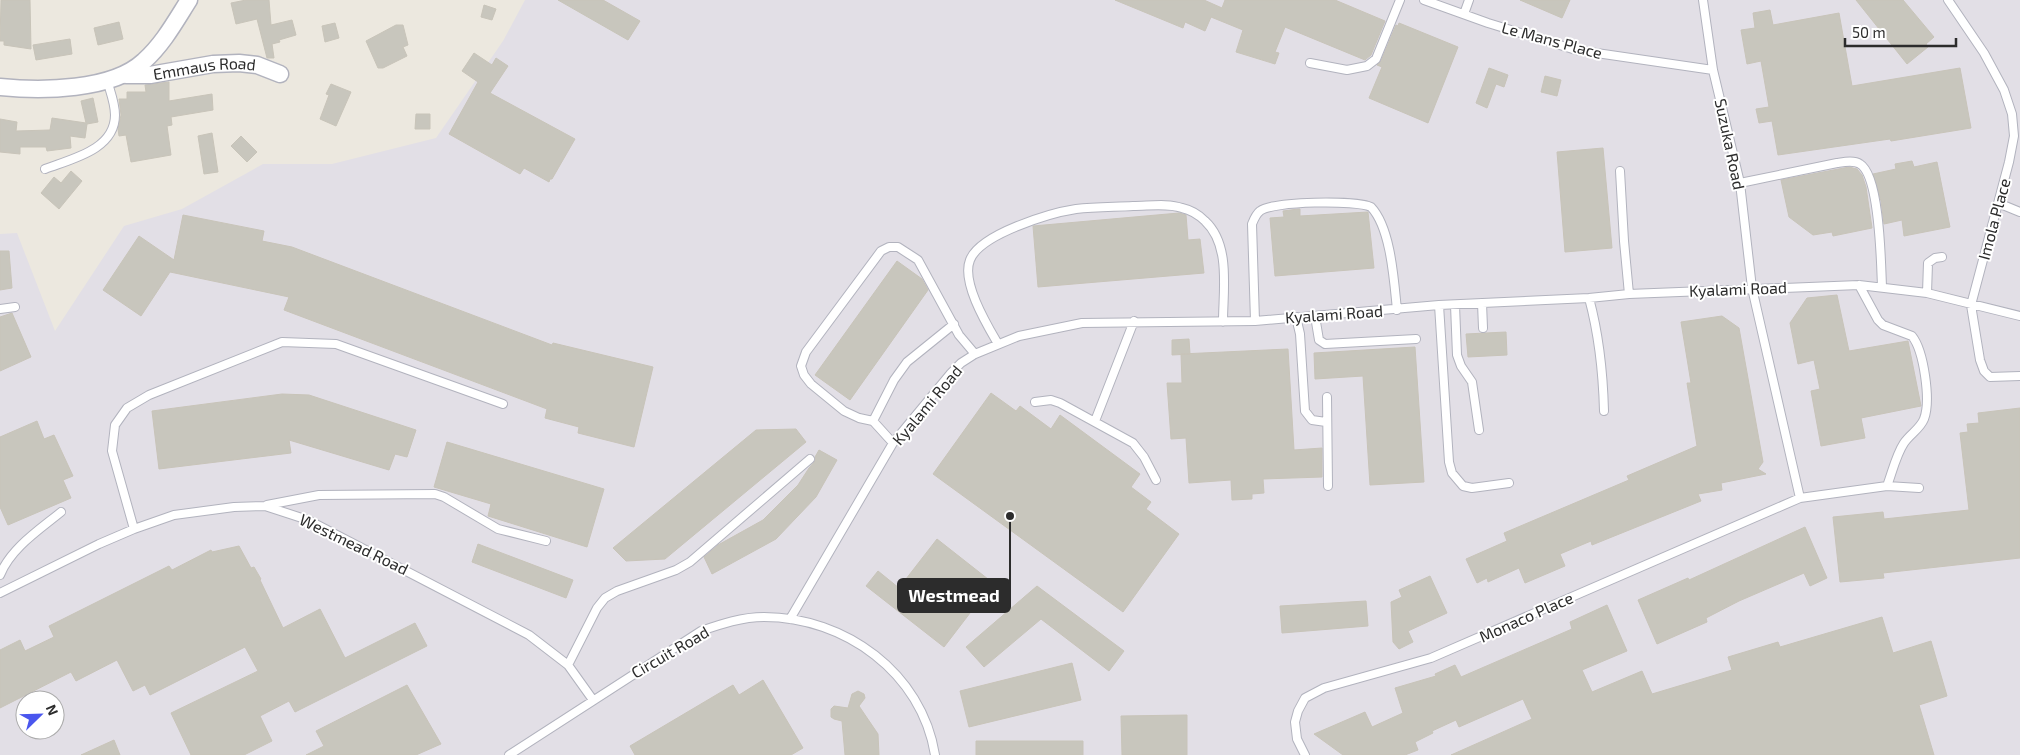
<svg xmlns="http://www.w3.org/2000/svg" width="2020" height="755" font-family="'Exo 2',sans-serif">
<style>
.industrial{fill:#e2dfe6;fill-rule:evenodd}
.building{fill:#c8c6bd;stroke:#c8c4b9}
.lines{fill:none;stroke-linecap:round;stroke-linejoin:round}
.service-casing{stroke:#b2b3be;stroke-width:10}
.minor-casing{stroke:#b2b3be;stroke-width:19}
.service{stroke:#fff;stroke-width:8}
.minor{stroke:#fff;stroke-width:16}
.labels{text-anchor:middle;stroke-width:4;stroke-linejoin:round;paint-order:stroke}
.street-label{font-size:16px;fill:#2c2c2c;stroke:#fff}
.leader{fill:none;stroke:#2c2c2c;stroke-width:2}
.callout-dot{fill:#2c2c2c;stroke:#fff;stroke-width:2}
.callout{fill:#2c2c2c;stroke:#2c2c2c;stroke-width:2}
.callout-label{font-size:18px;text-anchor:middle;font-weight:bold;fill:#fff}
</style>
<rect width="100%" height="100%" fill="#ece8df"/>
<path class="industrial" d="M525,0H2020V755H0V234L17,233L55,331L124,226L182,209L263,164H332L436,138L503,41ZM25,700H55V730H25Z"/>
<path class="building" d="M1,0H30L31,49L4,45V41H0Z
M246,0H269L271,25L292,20L296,35L279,40L280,42L272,44L274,58H267L257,19L236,24L231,3Z
M558,0H603L640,21L628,40Z
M1115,0H1204L1222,8L1225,0H1335L1385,21L1371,55L1365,60L1285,27L1275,52L1279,53L1275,64L1236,52L1243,30L1211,17L1205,31L1185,22L1183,28Z
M1520,0H1570L1562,18Z
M1856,0H1903L1934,37L1926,44L1928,47L1907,64Z
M484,5L496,9L492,20L481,17Z
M1770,10L1773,25L1839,13L1852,86L1960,68L1971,128L1891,141L1890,139L1778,155L1772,121L1759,123L1756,109L1769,107L1761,61L1747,64L1741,30L1755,28L1753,13Z
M119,22L123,39L98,45L94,28Z
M335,23L339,38L325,42L322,26Z
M1399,23L1458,47L1428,123L1369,98L1382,67L1377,65L1381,61L1396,25L1398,26Z
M396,25H403L408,45L403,47L407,56L383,68H378L366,41Z
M70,39L72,54L36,60L33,45Z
M474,53L492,65L496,58L508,66L490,93L575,139L552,179H550L549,182L524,168L520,174L449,134L478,82L462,71Z
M1489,68L1508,75L1504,87L1496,84L1487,108L1476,103Z
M1545,76L1561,80L1557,96L1541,92Z
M169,82V101L212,94L213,110L171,117L172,125L167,126L171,155L131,162L126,135L119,136L118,129L121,115L119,99H127V92H146L145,85Z
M331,84L351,92L336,126L320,119L329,95L326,94Z
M93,98L98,122L87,124L85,138L70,136L71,148L47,151L46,147H20V154L0,152V119L17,122L16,131L50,130L52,118L86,123L81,101Z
M416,114H430V129H415Z
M212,133L218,172L204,174L198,136Z
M241,136L257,152L247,162L231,146Z
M1603,148L1612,248L1565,252L1557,152Z
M1912,161L1914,167L1937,162L1950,227L1904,236L1902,220L1884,224L1881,201L1873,174L1896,169L1895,164Z
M1849,167L1857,169L1862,175L1866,187L1872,228L1833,236L1832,232L1813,235L1789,217L1781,180Z
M71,171L82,181L59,209L41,193L54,177L61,183Z
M1298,209H1300V216L1368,212L1374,268L1275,276L1270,218L1284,217L1283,211Z
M1179,213L1186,215L1188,240L1200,239L1204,273L1038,287L1033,226Z
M183,215L264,231L262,241L292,247L552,345L553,343L653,367L634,447L578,433L579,427L545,418L547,409L284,310L289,297L170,272L141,316L103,290L139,236L174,260Z
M0,251H9L12,288L0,290Z
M897,261L922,279L928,290L850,400L815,375Z
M1837,295L1849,351L1908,341L1921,406L1861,418L1865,438L1821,446L1811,391L1820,389L1814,360L1798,364L1790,323L1807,298Z
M12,313L31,357L0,371V317Z
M1722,316L1739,328L1763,462L1758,469L1766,474L1721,483L1722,490L1698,494L1701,501L1592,545L1591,541L1560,554L1565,566L1525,583L1519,568L1488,582L1487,578L1477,583L1466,559L1507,541L1504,533L1629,480L1627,476L1697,446L1687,383H1691L1681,322Z
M1506,332L1507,355L1468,357L1466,334Z
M1189,339L1190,354L1172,355V340Z
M1415,347L1424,482L1370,485L1363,376L1315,379L1314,353Z
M1288,349L1294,450L1322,448V477L1263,479L1264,493L1252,494V499L1232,500L1231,480L1189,483L1186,438L1171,439L1167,383H1182L1181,354Z
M991,393L1016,411L1020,406L1051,429L1060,415L1140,474L1131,487L1151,502L1146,509L1179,534L1123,612L933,474Z
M282,394L309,395L416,430L407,457L395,454L389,470L289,440L291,453L159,469L152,411Z
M2020,408V558L1883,573L1884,578L1840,582L1833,517L1883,512L1884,519L1969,510L1960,433L1968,432L1967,424L1979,423L1978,413Z
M37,421L44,439L54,435L73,476L63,480L71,498L8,525L0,507V437Z
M796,429L806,442L665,559L626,561L613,548L756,430Z
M447,442L604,489L587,547L488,516L491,504L434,487Z
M819,450L837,460L816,497L776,539L712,574L704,557L718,545L763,520L798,485L809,468L815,461V457Z
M1805,527L1827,578L1810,586L1804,573L1739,601L1706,618L1707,622L1657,644L1638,600L1688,578L1689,580Z
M937,539L993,583L944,647L866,586L878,571L899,588Z
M478,544L573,580L566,598L472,562Z
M239,546L251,568L254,567L261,579L260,580L283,628L320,609L345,658L415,623L427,646L295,712L289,701L260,716L272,741L244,755H191L171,713L258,671L245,647L150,695L145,685L133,691L117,660L76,681L71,672L0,708V650L20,640L25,651L54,637L49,626L169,566L172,570L211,550L212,552Z
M1430,576L1447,613L1408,631L1413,642L1399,649L1393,642L1391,602L1402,597L1399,590Z
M1037,586L1124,651L1109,671L1041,619L984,667L966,647Z
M1366,601L1368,626L1282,633L1280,606Z
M1607,605L1627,651L1582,670L1592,692L1642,671L1652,694L1732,670L1728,657L1778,642L1780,647L1882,617L1893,653L1931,641L1947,696L1919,705L1934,755H1451L1532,719L1523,699L1459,727L1456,720L1432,731L1433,733L1415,742L1418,750L1405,755H1343L1314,734L1365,712L1372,727L1403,713L1395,688L1436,676L1435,674L1455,665L1461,677L1572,629L1570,622Z
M1072,663L1081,700L969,727L960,691Z
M763,680L803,748L791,755H635L630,746L733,685L739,695Z
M407,685L441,744L416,755H306L324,746L316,731Z
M858,691L864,694L865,698L859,706L878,734L879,755H845L842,721L834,719L831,717V709L834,706L848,708L852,694Z
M1187,715V755H1122L1121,716Z
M114,740L120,755H81Z
M976,741H1083V755H976Z"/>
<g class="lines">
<defs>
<path id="service" d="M1424,0L1488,23L1576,50L1713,70
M1703,0L1713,70L1740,183L1752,288L1800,498
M1948,0L1984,53L2004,90L2012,114L2014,136L2009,162L1971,305L1980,360L1984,371L1990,377L2020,376
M1464,14L1469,0
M1310,63L1347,70L1367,66L1376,59L1400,0
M45,169C71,159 115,150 115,115C115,103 110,91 107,80
M1620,171L1624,241L1629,294
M1740,183L1837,163C1844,162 1854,160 1860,164C1880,176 1881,264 1882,287
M1998,203L2020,212
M1859,285L1878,320L1883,325L1912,336C1924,351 1931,401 1924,419C1920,429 1910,434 1904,443C1896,455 1892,473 1887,486
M1927,293L1928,263L1935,258L1942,257
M1589,298C1599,335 1603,372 1604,411
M1482,303L1483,328
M1439,305L1449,462L1452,473L1463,486L1472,488L1509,483
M1455,305L1457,355L1461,366L1472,382L1479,430
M0,309L15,307
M1315,316L1319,340L1325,344L1416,339
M1296,317L1300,334L1305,411L1312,420L1326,422
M1255,321L1252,224C1254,219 1256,214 1260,211C1272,201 1357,200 1371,207C1391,228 1394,281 1397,310
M998,344C987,325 961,282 970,260C980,234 1050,213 1076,209C1095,207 1115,207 1133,206C1149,206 1168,203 1182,208C1191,210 1199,215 1205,221C1231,245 1223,290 1223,322
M1327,397L1328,486
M1035,402L1051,400L1060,403L1133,443L1144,457L1156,480
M873,421L894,380L907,362L954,324
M1095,421L1134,321
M893,443L873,421L859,418L844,411L811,384L804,375L801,366L806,352L881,251L889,247H898L918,260L959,335L975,354
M267,505L319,495L435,494L444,497L498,529L546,541
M134,529L112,451L115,425L127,408L149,395L282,342L336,344L503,404
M0,575C11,548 39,530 61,512
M0,593L99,544L134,529L174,515L234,507L265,506L308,520L529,635L568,665L593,700
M790,619L893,443L951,373L961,363L975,354L1019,336L1082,323L1255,321L1439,305L1589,298L1629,294L1859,285L1927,293L2020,316
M568,665L597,608L605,598L617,591L676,570L690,562L810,459
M509,755L701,631C721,624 742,617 764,617C845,617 922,673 935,755
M1305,755L1297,739L1295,722L1298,711L1305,698L1324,688L1431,658L1800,498L1887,486L1919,488"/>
<g id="minor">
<path id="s1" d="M126,75H150L213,64L239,63L257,65L280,74"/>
<path d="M0,87C41,91 112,91 144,61C163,44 175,22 189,0"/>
</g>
</defs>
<use href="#service" class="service-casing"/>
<use href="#minor" class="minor-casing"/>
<use href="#service" class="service"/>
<use href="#minor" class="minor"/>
</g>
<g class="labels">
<g class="street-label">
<text transform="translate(1552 40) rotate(15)" y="6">Le Mans Place</text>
<text dy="6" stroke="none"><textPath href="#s1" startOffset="79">Emmaus Road</textPath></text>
<text transform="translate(1730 144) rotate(78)" y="6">Suzuka Road</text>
<text transform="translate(1994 219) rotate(-75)" y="6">Imola Place</text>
<text transform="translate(1738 289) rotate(-2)" y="6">Kyalami Road</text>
<text transform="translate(1334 314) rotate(-4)" y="6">Kyalami Road</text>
<text transform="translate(927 405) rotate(-50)" y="6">Kyalami Road</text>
<text transform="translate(354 544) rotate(26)" y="6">Westmead Road</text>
<text transform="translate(1526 617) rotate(-24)" y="6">Monaco Place</text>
<text transform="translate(670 652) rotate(-30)" y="6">Circuit Road</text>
</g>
</g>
<path class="leader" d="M1010 516L1010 596"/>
<circle class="callout-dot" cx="1010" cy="516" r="5"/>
<rect class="callout" x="898" y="579" width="112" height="33" rx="5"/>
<g class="callout-label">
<text x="954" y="602">Westmead</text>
</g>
<g transform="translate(40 715) rotate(67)"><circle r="24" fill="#ffffff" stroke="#ababab"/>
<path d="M0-4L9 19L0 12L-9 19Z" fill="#4a56ee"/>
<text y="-8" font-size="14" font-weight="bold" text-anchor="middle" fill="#2c2c2c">N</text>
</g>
<path d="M1845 38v8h111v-8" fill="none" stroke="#2c2c2c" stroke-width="2.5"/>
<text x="1852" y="38" font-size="15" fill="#2c2c2c" stroke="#ffffff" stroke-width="4" paint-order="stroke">50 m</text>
</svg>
